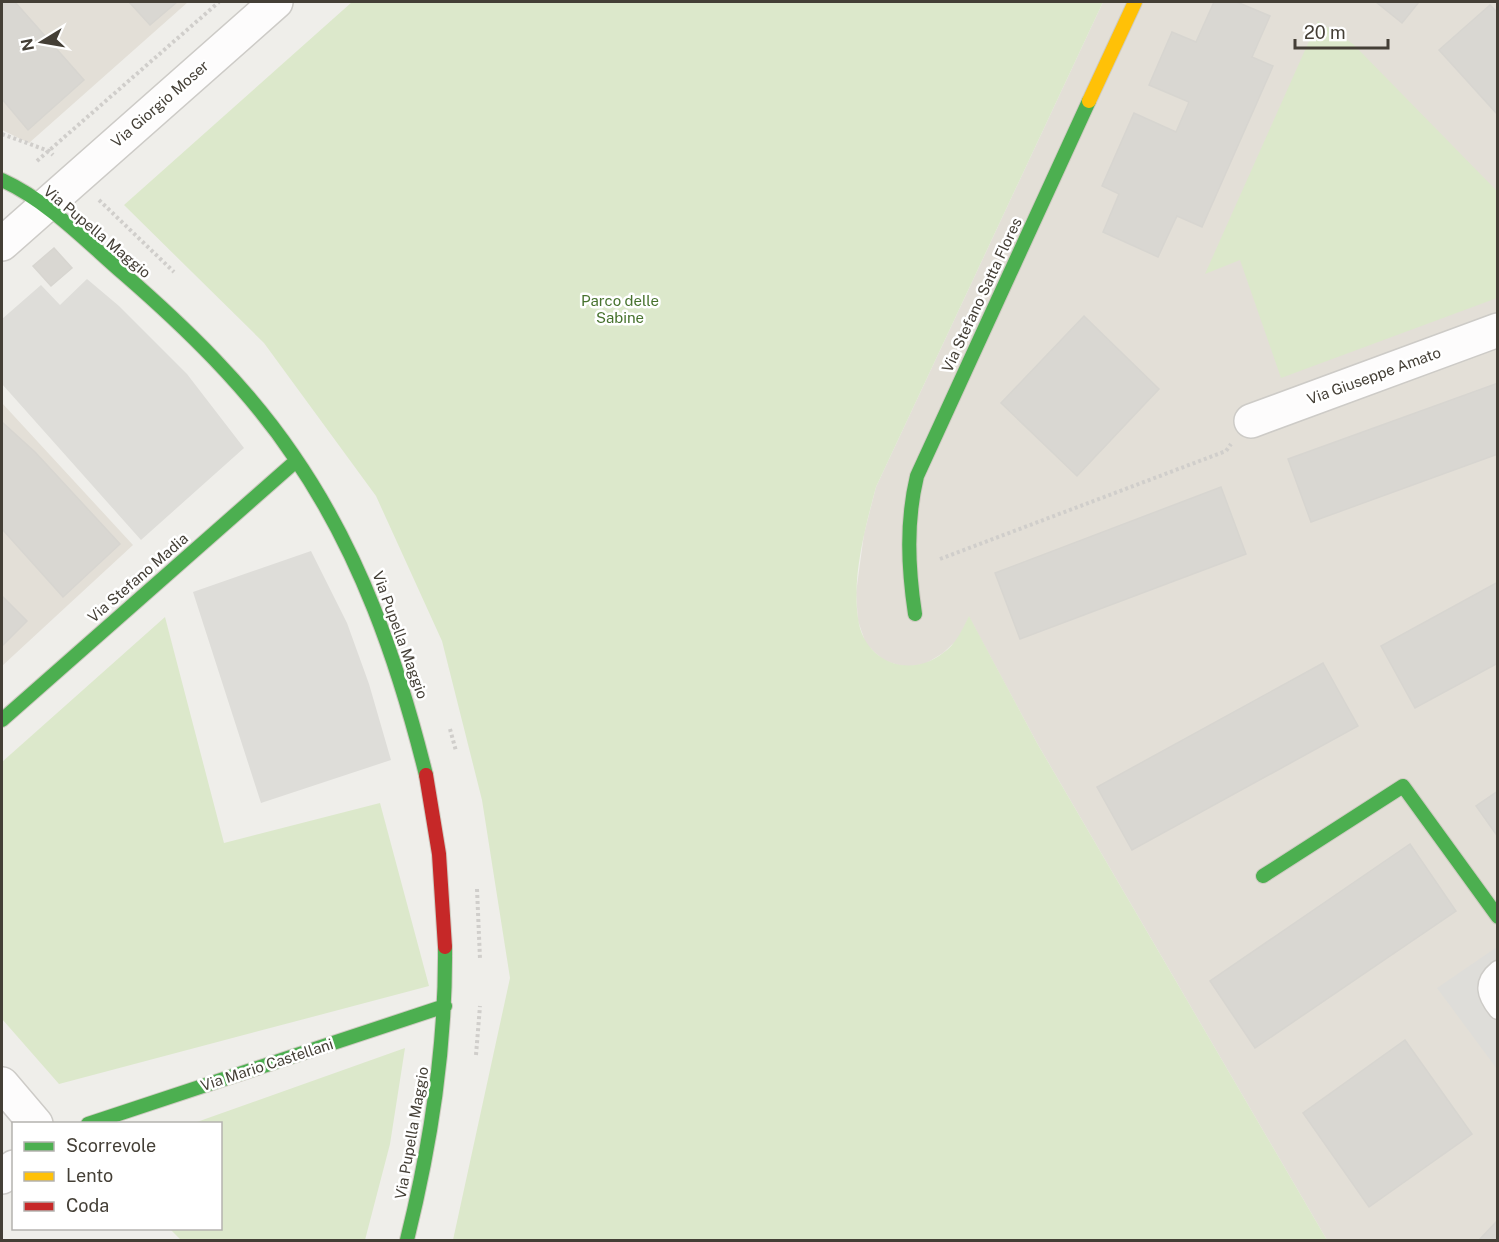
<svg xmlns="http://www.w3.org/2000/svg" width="1499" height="1242" font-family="'Public Sans',sans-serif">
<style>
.residential{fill:#e3dfd7}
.green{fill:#dce8cb}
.parking{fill:#deddd9}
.building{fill:#d9d7d2;stroke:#d7d5d0;stroke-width:1.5}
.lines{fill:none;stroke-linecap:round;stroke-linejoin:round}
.lane-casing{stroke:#cdcbc7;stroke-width:21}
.street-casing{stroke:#cdcbc7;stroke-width:36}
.fast-casing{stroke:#cecbc1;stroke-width:16}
.slow-casing{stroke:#cecbc1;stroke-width:16}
.jam-casing{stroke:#cecbc1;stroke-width:16}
.path{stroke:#d0cecb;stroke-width:4;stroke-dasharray:3 3;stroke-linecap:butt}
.lane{stroke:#fdfcfc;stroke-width:18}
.street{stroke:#fdfcfc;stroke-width:33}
.fast{stroke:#4caf50;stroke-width:14}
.slow{stroke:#ffc107;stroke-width:14}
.jam{stroke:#c62828;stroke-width:14}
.labels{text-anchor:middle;stroke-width:5;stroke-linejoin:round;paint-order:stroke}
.street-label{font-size:15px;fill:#443f36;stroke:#fff}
.park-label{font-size:15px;fill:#47722e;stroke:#fff}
</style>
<rect width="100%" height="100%" fill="#efeeea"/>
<path class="residential" d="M2,2H188L29,143L2,130Z
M1103,2H1497V1240H1327L1037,743L969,617L959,638L943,653L925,664L904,667L883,660L866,644L858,621L856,593L864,534L876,487Z
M2,403L133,545L2,666Z"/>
<path class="green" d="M352,2H1103L876,487C865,529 852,575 858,618C863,661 909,680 943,653C956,644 962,630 969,616L1037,743L1327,1240H453L510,978L482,800L442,641L376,496L264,343L124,205Z
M1318,21L1353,44L1497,191V298L1281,378L1240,260L1205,274Z
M165,617L224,843L380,803L429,986L59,1084L2,1019V762Z
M405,1048L390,1144L365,1240H181L170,1229L220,1228V1124L194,1123Z"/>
<path class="parking" d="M87,279L119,306L187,374L244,448L141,540L2,384V319L41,285L60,305Z
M311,551L347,623L369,684L391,760L261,803L193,592Z
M1497,947V1069L1437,988Z"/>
<path class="building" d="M2,2H15L84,80L28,130L2,99Z
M129,2H177L150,25Z
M1214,2H1237L1270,16L1252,57L1273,66L1202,227L1177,216L1158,257L1103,232L1119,194L1102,186L1134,113L1176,132L1189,102L1149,85L1172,32L1196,42Z
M1376,2H1419L1402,23Z
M1490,5L1498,13V115L1439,50Z
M54,248L72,268L51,286L33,266Z
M1084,316L1159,389L1077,476L1001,403Z
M1498,383V454L1311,522L1288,459Z
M2,422L35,452L120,544L63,597L2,529Z
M1221,487L1246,554L1020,639L995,573Z
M1498,582V663L1415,708L1381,646Z
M2,596L27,621L2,646Z
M1323,663L1358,726L1132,850L1097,787Z
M1498,791V837L1476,806Z
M1410,844L1456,911L1255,1048L1210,981Z
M1405,1040L1472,1134L1369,1207L1303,1113Z
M1498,1220V1240H1479Z"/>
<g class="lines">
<defs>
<path id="lane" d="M1498,970C1482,983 1486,995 1498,1010"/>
<path id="street" d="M2,244L276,2
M1251,421L1498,330
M2,1084L36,1124
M2,1177L14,1167"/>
<path id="fast" d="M2,180C48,201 86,241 124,274C186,328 247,387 293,455C360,552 398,662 426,775
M915,614C908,567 906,522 917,476L1089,101
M2,720L296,461
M1263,876L1403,786L1498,917
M88,1124L445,1006
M407,1240C431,1143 446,1048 445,947"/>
<path id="slow" d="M1089,101L1135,2"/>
<path id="jam" d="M426,775L439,854L445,947"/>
</defs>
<use href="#lane" class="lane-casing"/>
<use href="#street" class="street-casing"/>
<use href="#fast" class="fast-casing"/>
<use href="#slow" class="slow-casing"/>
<use href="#jam" class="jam-casing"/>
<path class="path" d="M2,134L49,151L53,155
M37,161L219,2
M99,200L174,272
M940,559L1226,451L1231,444
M450,729L456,751
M477,889L480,959
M476,1055L480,1006"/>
<use href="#lane" class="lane"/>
<use href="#street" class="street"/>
<use href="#fast" class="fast"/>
<use href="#slow" class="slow"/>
<use href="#jam" class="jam"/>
</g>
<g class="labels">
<g class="street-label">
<text transform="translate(160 104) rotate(-41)" y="5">Via Giorgio Moser</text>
<text transform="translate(97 232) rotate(40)" y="5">Via Pupella Maggio</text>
<text transform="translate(982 295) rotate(-65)" y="5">Via Stefano Satta Flores</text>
<text transform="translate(1374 376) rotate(-20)" y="5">Via Giuseppe Amato</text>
<text transform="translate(138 578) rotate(-41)" y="5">Via Stefano Madia</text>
<text transform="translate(400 635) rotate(70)" y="5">Via Pupella Maggio</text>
<text transform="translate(267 1065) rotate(-18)" y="5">Via Mario Castellani</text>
<text transform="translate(412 1133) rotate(-80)" y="5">Via Pupella Maggio</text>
</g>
<g class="park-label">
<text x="620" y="306">Parco delle<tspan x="620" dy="17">Sabine</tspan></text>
</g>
</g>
<rect width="1499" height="1242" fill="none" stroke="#443f36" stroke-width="6"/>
<rect x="12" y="1122" width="210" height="108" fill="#ffffff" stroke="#b4b2af" stroke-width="1.5"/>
<rect x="24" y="1142" width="30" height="9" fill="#4caf50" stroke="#b4b2af" stroke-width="1.5"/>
<text x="66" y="1152" font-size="18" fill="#443f36">Scorrevole</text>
<rect x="24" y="1172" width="30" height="9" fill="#ffc107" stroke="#b4b2af" stroke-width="1.5"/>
<text x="66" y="1182" font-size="18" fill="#443f36">Lento</text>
<rect x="24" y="1202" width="30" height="9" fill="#c62828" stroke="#b4b2af" stroke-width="1.5"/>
<text x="66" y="1212" font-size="18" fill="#443f36">Coda</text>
<g transform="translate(42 42) rotate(259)" stroke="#ffffff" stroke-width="4.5" paint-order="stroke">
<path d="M0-4.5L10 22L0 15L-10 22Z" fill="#443f36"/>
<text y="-9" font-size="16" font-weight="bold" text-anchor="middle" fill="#443f36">N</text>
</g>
<path d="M1295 39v9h93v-9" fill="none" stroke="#443f36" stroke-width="3"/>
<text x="1304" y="39" font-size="18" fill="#443f36" stroke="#ffffff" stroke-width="4.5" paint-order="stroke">20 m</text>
</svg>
